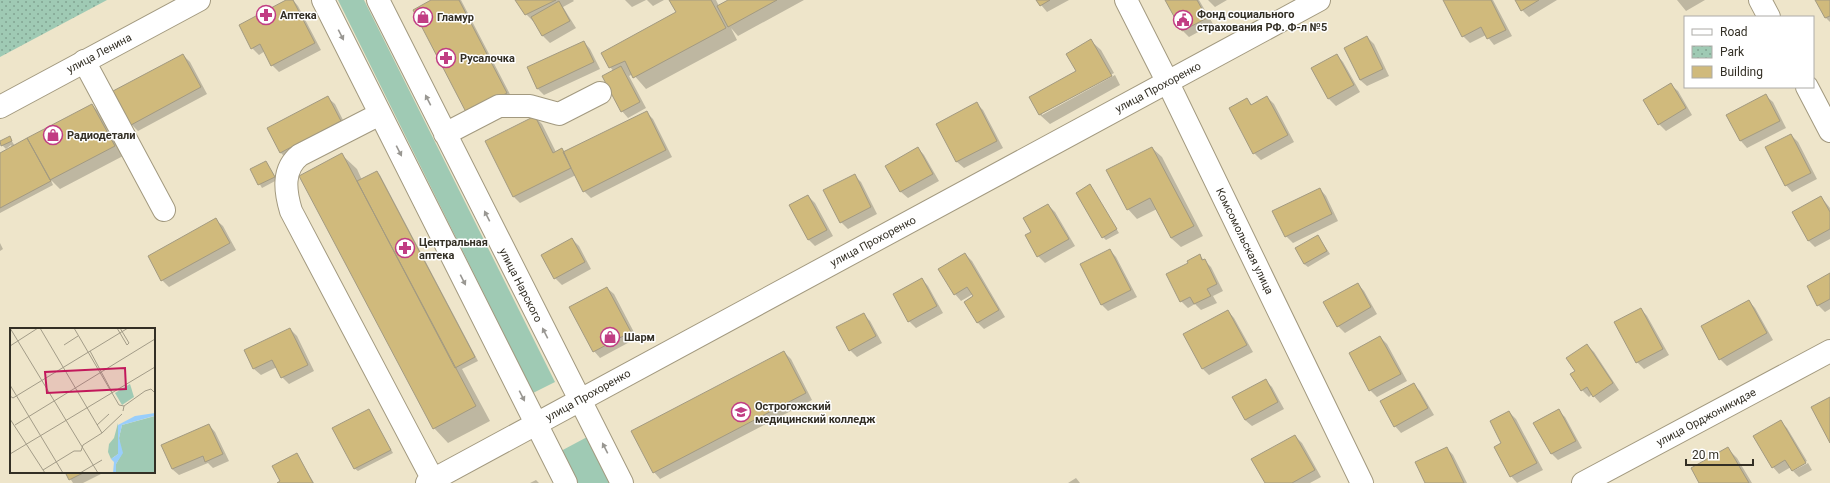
<svg xmlns="http://www.w3.org/2000/svg" width="1830" height="483" font-family="Roboto,sans-serif">
<style>
.grass{fill:#9fcab4}
.park{fill:url(#park-dots)}
.shadow{fill:#0003}
.building{fill:#d0ba7c;stroke:#a39a81}
.lines{fill:none;stroke-linecap:round;stroke-linejoin:round}
.minor-casing{stroke:#a2997f;stroke-width:24}
.major-casing{stroke:#a2997f;stroke-width:24}
.minor{stroke:#fff;stroke-width:22}
.major{stroke:#fff;stroke-width:22}
.oneway{fill:#999792}
.labels{text-anchor:middle;stroke-width:3;stroke-linejoin:round;paint-order:stroke}
.poi-label{font-size:11px;font-weight:bold;fill:#332f25;stroke:#fff;text-anchor:start}
.street-label{font-size:11px;fill:#332f25;stroke:#fff}
.inset-road{fill:none;stroke:#a39c88;stroke-width:1}
.view{fill:#c2185b;fill-opacity:0.15;stroke:#c2185b;stroke-width:2}
.inset-edge{fill:none;stroke:#332f25;stroke-width:2}
</style>
<defs>
<pattern id="park-dots" width="8" height="8" patternUnits="userSpaceOnUse"><rect width="8" height="8" fill="#9fcab4"/><path d="M2 2h.1M6 6h.1" fill="none" stroke="#82a492" stroke-width="1.8" stroke-linecap="round"/></pattern>
</defs>
<rect width="100%" height="100%" fill="#eee5ca"/>
<path class="grass" d="M338,0H364L555,382L533,393Z
M589,436L614,483H575L559,452Z"/>
<path class="park" d="M0,0H107L0,57Z"/>
<path class="shadow" d="M290,0H293L298,6L321,50L279,72L272,65L265,51L259,55L252,48Z
M434,0H461L513,100L468,113Z
M516,0H573L574,1L563,7L576,28L550,43L543,36L534,20L533,21L526,14Z
M625,0H646L632,7Z
M647,0H664L653,6Z
M670,0H716L719,6L730,0H804L738,36L731,28L737,40L646,89L633,74L629,76L646,108L628,118L622,111L613,71L602,54L677,13Z
M1037,0H1069L1047,12Z
M1166,0H1199L1213,24L1189,37L1182,30Z
M1208,0H1227L1215,7Z
M1444,0H1493L1512,36L1494,45L1486,35L1470,43L1463,36Z
M1516,0H1557L1529,17L1522,10Z
M1677,0H1705L1686,11Z
M1816,0H1830V22L1826,18Z
M1367,37L1374,44L1389,76L1367,86L1360,80L1345,48Z
M1091,41L1101,50L1114,73L1042,113V115L1115,75L1120,85L1050,124L1040,115L1030,98L1077,71Z
M584,42L590,49L600,69L544,95L538,89Z
M183,55L190,62L207,94L138,131L131,124Z
M1337,55L1343,62L1360,92L1336,106L1329,99L1312,69Z
M1671,85L1678,91L1692,115L1666,131L1659,124Z
M1766,96L1773,102L1786,128L1747,148L1741,141L1728,115Z
M1267,97L1274,104L1294,142L1261,160L1254,153L1247,99L1252,105Z
M328,98L335,104L347,128L287,159L280,152Z
M976,103L983,110L1003,148L964,168L957,162L937,124Z
M92,105L101,114L123,156L60,189L51,180L53,185L0,213V154L12,147L11,145L6,149L2,145L9,137L15,146Z
M646,112L653,119L672,157L591,198L584,191L576,175L520,203L514,197L535,117L542,124L556,152L562,149L565,153Z
M1791,135L1798,142L1817,179L1792,192L1786,185Z
M918,148L924,155L939,181L908,198L901,192L886,166Z
M1152,148L1162,157L1203,236L1181,247L1171,238L1157,209L1137,219L1128,209Z
M342,155L357,169L362,180L377,172L380,175L478,361L462,369L490,421L448,443L434,428Z
M266,162L277,180L262,188L251,169Z
M854,175L861,182L877,214L848,229L841,222Z
M1090,185L1119,233L1106,240L1103,237Z
M1320,189L1326,196L1338,221L1293,243L1286,236Z
M808,196L815,203L833,236L815,246L808,239Z
M1821,197L1830,208V239L1815,247L1808,240Z
M1048,205L1055,212L1075,246L1045,263L1038,256Z
M216,220L223,226L236,250L169,287L162,280Z
M1318,236L1330,254L1308,267L1304,264Z
M572,239L579,246L591,269L562,285L555,278Z
M0,243L3,249L0,251Z
M1110,250L1116,257L1137,297L1108,311L1102,305L1081,265Z
M965,254L972,261L1005,317L984,329L978,323L965,302L974,296L973,294L961,301L955,294Z
M1199,255L1211,267L1223,291L1213,296L1217,303L1201,310L1195,304L1188,308L1181,301L1189,264Z
M1830,275V309L1825,312L1818,305Z
M922,279L928,286L943,313L916,328L909,321Z
M1358,284L1364,291L1377,314L1345,333L1338,326Z
M607,288L614,294L637,338L600,358L594,351Z
M1749,301L1755,308L1773,340L1727,366L1720,359Z
M1641,309L1647,316L1669,355L1644,369L1637,362Z
M1228,311L1234,318L1253,352L1209,375L1203,369Z
M863,314L870,321L882,343L857,357L850,350Z
M290,329L297,336L314,371L289,384L282,377L277,367L261,375L254,369Z
M1380,337L1387,344L1407,381L1377,397L1370,390Z
M1587,345L1594,352L1619,390L1600,403L1592,394L1589,397L1582,390L1577,372Z
M784,352L791,359L812,400L660,479L654,472Z
M1265,380L1272,387L1284,409L1252,426L1245,420Z
M1413,384L1420,391L1434,415L1401,433L1395,426Z
M369,410L393,453L358,471L354,468Z
M1558,410L1565,417L1582,448L1558,460L1552,454Z
M1509,412L1516,419L1543,470L1517,483L1511,476Z
M1780,421L1787,428L1807,461L1793,469V471L1791,467L1779,474L1773,467Z
M209,425L215,432L229,461L213,468L208,463L179,475L172,469Z
M1295,436L1302,443L1321,477L1310,483H1266Z
M1447,448L1453,455L1467,483H1426Z
M1727,448L1737,458L1752,483H1701Z
M297,454L314,483H279Z
M1808,463L1812,470L1799,477L1793,471Z
M66,472H105L83,483H73Z
M1076,478L1080,483H1068Z
M536,480L539,483H530Z"/>
<path class="building" d="M286,0H293L315,43L271,66L260,44L251,49L239,25Z
M431,0H459L507,93L467,114L413,10Z
M515,0H556L525,15Z
M669,0H711L726,28L633,78L625,61L609,68L601,53L676,12Z
M728,0H777L728,27L717,6Z
M1036,0H1050L1040,6Z
M1165,0H1197L1207,18L1182,31Z
M1443,0H1491L1506,30L1487,39L1481,27L1462,37Z
M1515,0H1539L1521,11Z
M1815,0H1830V16L1825,18Z
M559,1L570,21L542,36L531,17Z
M1367,36L1383,69L1360,80L1344,48Z
M1091,39L1112,76L1039,115L1029,97L1076,71L1066,54Z
M584,41L594,62L537,89L527,67Z
M183,54L201,87L131,125L113,91Z
M1337,54L1354,85L1328,99L1311,68Z
M621,66L640,102L621,112L602,76Z
M1671,83L1686,108L1658,125L1643,100Z
M1766,94L1780,121L1740,141L1726,115Z
M328,96L341,121L280,153L267,128Z
M1267,96L1288,135L1253,154L1229,108L1247,98L1251,105Z
M977,102L997,141L956,162L936,124Z
M92,104L115,146L50,180L27,138Z
M647,111L666,150L583,192L563,152Z
M535,116L553,153L562,148L571,168L513,197L485,141Z
M1791,134L1811,173L1785,186L1765,147Z
M10,136L12,141L1,146L0,141Z
M27,138L51,181L0,208V153Z
M918,147L933,174L900,192L885,166Z
M1152,147L1194,226L1171,238L1150,198L1127,210L1106,170Z
M342,153L476,406L433,429L299,176Z
M266,161L275,177L258,185L250,169Z
M377,171L475,357L455,368L357,181Z
M855,174L871,207L840,223L823,190Z
M1090,184L1117,229L1102,238L1076,193Z
M1320,188L1332,214L1285,237L1272,211Z
M808,195L827,230L808,240L789,205Z
M1821,196L1830,212V229L1808,241L1792,212Z
M1048,204L1069,239L1037,257L1025,235L1031,232L1023,218Z
M216,218L230,243L161,281L148,256Z
M1318,235L1327,251L1304,264L1295,248Z
M572,238L585,262L554,279L541,255Z
M1110,249L1131,290L1101,305L1080,264Z
M965,253L999,310L977,323L964,302L973,296L967,287L954,295L938,269Z
M1200,254L1202,260L1205,259L1217,284L1207,289L1211,296L1194,304L1190,297L1180,302L1166,274L1188,263L1187,261Z
M1830,273V299L1817,306L1807,286Z
M922,278L937,306L908,322L893,294Z
M1358,283L1371,307L1337,327L1323,302Z
M607,287L631,332L593,352L569,307Z
M1749,300L1767,333L1719,360L1701,326Z
M1641,308L1663,349L1636,363L1614,322Z
M1228,310L1247,345L1202,369L1183,334Z
M864,313L876,336L849,351L836,327Z
M290,328L308,365L281,378L272,360L253,369L244,350Z
M1380,336L1401,374L1369,391L1349,353Z
M1587,344L1613,383L1593,397L1587,387L1581,391L1570,374L1575,371L1566,358Z
M784,351L806,393L653,473L631,431Z
M1266,379L1278,402L1245,420L1232,397Z
M1414,383L1428,408L1394,427L1380,401Z
M1830,397V443L1811,407Z
M369,409L391,450L354,469L332,428Z
M1559,409L1576,441L1551,454L1533,423Z
M1509,411L1537,463L1510,477L1494,447L1501,443L1490,421Z
M1781,420L1806,463L1792,471L1785,460L1772,468L1753,436Z
M209,424L223,454L205,462L203,456L172,469L161,445Z
M1295,435L1315,470L1292,483H1265L1251,459Z
M1447,447L1464,483H1425L1415,462Z
M1728,447L1749,483H1699L1691,468Z
M297,453L313,483H277L280,481L272,466Z
M65,472H85L69,480Z"/>
<g class="lines">
<defs>
<path id="minor" d="M323,0L566,483
M378,0L622,483
M1126,0L1167,81L1362,483
M1760,0L1769,17
M84,61L164,210
M1807,87L1830,131
M380,114L300,155C282,169 285,191 291,211L433,480
M445,134L499,106H530L559,114L600,93
M427,483L1319,0
M1583,483L1830,351"/>
<path id="major" d="M0,107L199,0"/>
</defs>
<use href="#minor" class="minor-casing"/>
<use href="#major" class="major-casing"/>
<use href="#minor" class="minor"/>
<use href="#major" class="major"/>
</g>
<defs><path id="oneway-solid" d="M-6-.8H1V-3.2L6.5 0L1 3.2V.8H-6Z"/></defs>
<g class="oneway">
<use href="#oneway-solid" transform="translate(341 35) rotate(63)"/>
<use href="#oneway-solid" transform="translate(428 100) rotate(-117)"/>
<use href="#oneway-solid" transform="translate(399 151) rotate(63)"/>
<use href="#oneway-solid" transform="translate(487 216) rotate(-117)"/>
<use href="#oneway-solid" transform="translate(463 280) rotate(63)"/>
<use href="#oneway-solid" transform="translate(545 333) rotate(-117)"/>
<use href="#oneway-solid" transform="translate(522 396) rotate(63)"/>
<use href="#oneway-solid" transform="translate(605 448) rotate(-117)"/>
</g>
<defs>
<symbol id="pharmacy-ring" viewBox="-11 -11 22 22"><circle r="9.5" fill="#fff" stroke="#c13d83" stroke-width="1.5"/><path d="M-2-6h4v4h4v4h-4v4h-4v-4h-4v-4h4Z" fill="#c13d83"/></symbol>
<symbol id="shop-ring" viewBox="-11 -11 22 22"><circle r="9.5" fill="#fff" stroke="#c13d83" stroke-width="1.5"/><path d="M-5-2.5h2.3a2.7 3.5 0 0 1 5.4 0H5L5.5 6h-11ZM-1.5-2.5h3a1.5 2.3 0 0 0-3 0Z" fill="#c13d83"/></symbol>
<symbol id="civic-ring" viewBox="-11 -11 22 22"><circle r="9.5" fill="#fff" stroke="#c13d83" stroke-width="1.5"/><path d="M-.6-6.5H3V-4.5H.6V-3L4-1V1h2V6H-6V1h2V-1L-.6-3ZM-1.2 2.5V6h2.4V2.5Z" fill="#c13d83"/></symbol>
<symbol id="university-ring" viewBox="-11 -11 22 22"><circle r="9.5" fill="#fff" stroke="#c13d83" stroke-width="1.5"/><path d="M0-5L7-2L0 1L-7-2ZM-4 1L0 2.5L4 1V4Q0 6-4 4Z" fill="#c13d83"/></symbol>
</defs>
<g fill-rule="evenodd">
<use href="#pharmacy-ring" x="255" y="4" width="22" height="22"/>
<use href="#shop-ring" x="412" y="6" width="22" height="22"/>
<use href="#civic-ring" x="1172" y="9" width="22" height="22"/>
<use href="#pharmacy-ring" x="435" y="47" width="22" height="22"/>
<use href="#shop-ring" x="42" y="124" width="22" height="22"/>
<use href="#pharmacy-ring" x="394" y="237" width="22" height="22"/>
<use href="#shop-ring" x="599" y="326" width="22" height="22"/>
<use href="#university-ring" x="730" y="401" width="22" height="22"/>
</g>
<g class="labels">
<g class="poi-label">
<text x="1197" y="18">Фонд социального<tspan x="1197" dy="13">страхования РФ. Ф-л №5</tspan></text>
<text x="280" y="19">Аптека</text>
<text x="437" y="21">Гламур</text>
<text x="460" y="62">Русалочка</text>
<text x="67" y="139">Радиодетали</text>
<text x="419" y="246">Центральная<tspan x="419" dy="13">аптека</tspan></text>
<text x="624" y="341">Шарм</text>
<text x="755" y="410">Острогожский<tspan x="755" dy="13">медицинский колледж</tspan></text>
</g>
<g class="street-label">
<text transform="translate(99 53) rotate(-28)" y="4">улица Ленина</text>
<text transform="translate(1158 87) rotate(-28)" y="4">улица Прохоренко</text>
<text transform="translate(873 241) rotate(-28)" y="4">улица Прохоренко</text>
<text transform="translate(1245 241) rotate(64)" y="4">Комсомольская улица</text>
<text transform="translate(521 285) rotate(63)" y="4">улица Нарского</text>
<text transform="translate(588 395) rotate(-29)" y="4">улица Прохоренко</text>
<text transform="translate(1706 417) rotate(-28)" y="4">улица Орджоникидзе</text>
</g>
</g>
<g transform="translate(10 328)">
<rect width="145" height="145" fill="#eee5ca"/>
<path d="M145,88V145H106V136L111,127L109,110L112,97ZM108,95V126L101,131L98,124L99,116L104,110Z" fill="#9fcab4"/>
<path d="M120,56L124,69L112,77L105,65Z" fill="#9fcab4"/>
<path d="M145,85L144,88L112,97L109,110L113,125L106,136V145H103L104,134L101,131L108,126V97L125,88Z" fill="#99cefb"/>
<path class="inset-road" d="M0,0L88,145M30,0L92,105M64,0L109,77L114,78M107,0L117,17L119,15L110,0M54,17L68,8M0,18L28,0M80,23L102,64M0,57L53,145M0,68L3,70L118,0M113,83L114,78L135,63L141,61L145,65M0,91L35,145M5,97L145,11M87,97L99,86M0,126L145,39M33,142L64,123H71L73,117L92,105L112,86M70,145L92,132"/>
<path class="view" d="M115,40L116,61L37,65L35,44Z"/>
<rect width="145" height="145" class="inset-edge"/>
</g>
<rect x="1684" y="16" width="130" height="72" fill="#ffffff" stroke="#adaca8"/>
<rect x="1692" y="29" width="20" height="6" fill="#ffffff" stroke="#adaca8"/>
<text x="1720" y="36" font-size="12" fill="#332f25">Road</text>
<rect x="1692" y="46" width="20" height="12" fill="url(#park-dots)" stroke="#adaca8"/>
<text x="1720" y="56" font-size="12" fill="#332f25">Park</text>
<rect x="1692" y="66" width="20" height="12" fill="#d0ba7c" stroke="#adaca8"/>
<text x="1720" y="76" font-size="12" fill="#332f25">Building</text>
<path d="M1686 459v6h67v-6" fill="none" stroke="#332f25" stroke-width="2"/>
<text x="1692" y="459" font-size="12" fill="#332f25" stroke="#ffffff" stroke-width="3" paint-order="stroke">20 m</text>
</svg>
